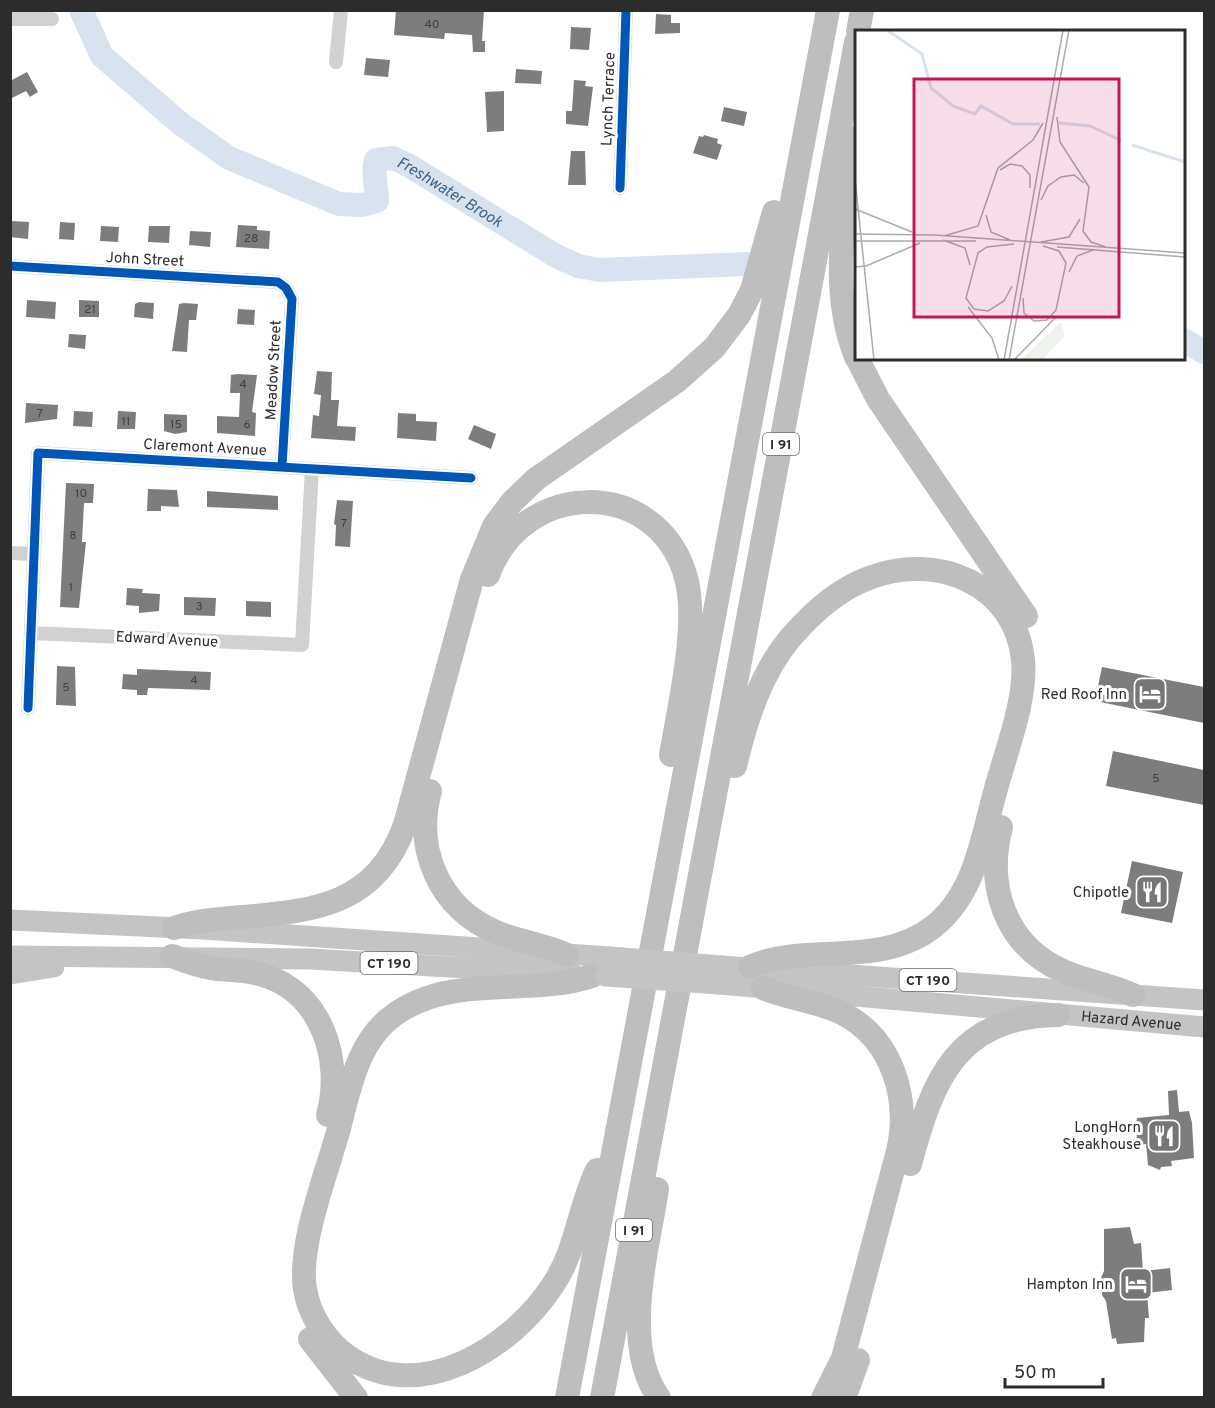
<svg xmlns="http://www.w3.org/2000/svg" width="1215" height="1408" font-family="Overpass,sans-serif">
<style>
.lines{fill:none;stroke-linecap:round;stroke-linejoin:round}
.river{stroke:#d8e3ef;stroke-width:24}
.building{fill:#7d7d7d}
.minor{stroke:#d1d1d1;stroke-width:14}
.primary{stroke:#c4c4c4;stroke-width:21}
.motorway{stroke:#bebebe;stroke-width:24}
.primary-bridge{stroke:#c4c4c4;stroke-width:21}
.cycleway-casing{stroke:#fff;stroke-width:13}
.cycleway{stroke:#0057b8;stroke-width:9}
.labels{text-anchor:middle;stroke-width:6;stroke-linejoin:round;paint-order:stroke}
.number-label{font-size:12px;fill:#404040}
.shield{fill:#fff;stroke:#6b6b6b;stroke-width:1.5}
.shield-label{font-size:14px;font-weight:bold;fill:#2c2c2c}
.street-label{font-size:15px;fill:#2c2c2c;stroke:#fff}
.poi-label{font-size:15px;fill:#2c2c2c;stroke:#fff;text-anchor:end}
.water-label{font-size:16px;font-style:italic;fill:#406388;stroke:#fff}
.inset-river{fill:none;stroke:#d8e3ef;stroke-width:3}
.inset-road{fill:none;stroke:#ababab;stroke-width:1.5}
.view{fill:#c2185b;fill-opacity:0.15;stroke:#c2185b;stroke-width:3}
.inset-edge{fill:none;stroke:#2c2c2c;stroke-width:3}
</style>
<rect width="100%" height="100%" fill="#fff"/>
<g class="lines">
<g class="river">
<path id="s1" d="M81,10L102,56L181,124L229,158L339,204L362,205L377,201C377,189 372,169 376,160L393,158L408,165L556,256L578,266L600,270L745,264"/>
<path d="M1184,340L1204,352"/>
</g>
</g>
<path class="building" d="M396,10H484L482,41H475H485V52H473L472,35L445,33L444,39L394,35Z
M656,14L671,15V23H680V33L655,34Z
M571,27L591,28L589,50L570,49Z
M366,58L390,60L388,77L364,75Z
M516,69L542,71L541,84L515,83Z
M27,72L38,92L30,97L26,91L10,99V81Z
M574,80L586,81L585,86L593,87L588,126L566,124V111H572Z
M504,91V131L487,132L485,92Z
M724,107L747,112L744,126L721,121Z
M704,135L718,139L717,143L722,145L717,160L693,153L699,136L703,137Z
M571,151H585L586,185H568Z
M10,221L29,222L28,239L10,237Z
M60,222L75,223L74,240L59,239Z
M238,225L257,226V230L270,231L269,249L236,247Z
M101,226L119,227L118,242L100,241Z
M149,226H170L169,243L148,242Z
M190,231L211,232L210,247L189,245Z
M27,300L56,302L55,319L26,317Z
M79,300L99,301V317H79Z
M139,302L154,303L153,319L134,317L135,304Z
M184,303L198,304L196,320H189L187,352L172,351L179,304Z
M238,309L255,310L254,325L237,324Z
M69,334L86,335L85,349L68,347Z
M317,371L332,372L331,400H339L337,426L356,427L355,441L311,438L313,415L319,416L321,395L314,394Z
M237,374L257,375L252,412L256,413L255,436L217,433V416L239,417L240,393H230L231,375Z
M26,403L58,405L57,419L25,423Z
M74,411L93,412L92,427L73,426Z
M118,411L136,412L135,429H117Z
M398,413L416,414V421L437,422L436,441L397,438Z
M164,414L187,415V432L175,434L164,431Z
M474,425L496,434L491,449L468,439Z
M66,483L94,484L93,503H84L82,542H86L79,608L60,607Z
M148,489L177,490L179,507L161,506V511H147Z
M207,491L278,496V510L207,507Z
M337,500L353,501L350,547L335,546L336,525L334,524Z
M127,588L143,589L142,593L160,594L159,611L139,613V606L126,605Z
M184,597L216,598L215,616L184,615Z
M246,601L271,602V617L246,616Z
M57,666L75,667L76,706L56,705Z
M1102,667L1204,687V723L1095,701Z
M137,669L211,672L210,690L148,688L147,695H137V690L122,689L123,674L137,675Z
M1113,751L1204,770V805L1106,786Z
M1132,861L1183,872L1172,923L1121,913Z
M1177,1090L1179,1112L1189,1111L1192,1123L1194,1158L1171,1161L1172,1166L1161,1167L1160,1170L1148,1165L1146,1144L1140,1145L1137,1140L1136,1124L1137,1118L1169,1115L1168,1091Z
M1130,1227L1134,1244L1141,1243L1143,1271L1170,1268L1172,1290L1147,1293L1149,1318H1145L1144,1342L1117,1344L1116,1338L1112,1339L1106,1301L1102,1295L1101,1278L1104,1271V1229Z"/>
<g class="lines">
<path class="minor" d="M10,19H52
M336,62L341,10
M620,188L626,10
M10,266L278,282L286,288L292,299L282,466
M10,553L34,554
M32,633L302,645L312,469
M28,708L38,453L471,478"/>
<g class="primary">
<path d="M10,920L203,929L610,957"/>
<path d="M10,956L310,959L573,974"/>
<path d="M722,966L1204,1000"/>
<path d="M10,974L54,967"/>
<path id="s2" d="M719,984L1204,1027"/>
</g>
<path class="motorway" d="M858,32L862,10
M856,138C845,210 828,287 856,357
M857,358L878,399L1026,616
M488,575C523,479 655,477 685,574C700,621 679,706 671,755
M735,766C746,720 761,672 792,636C813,612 839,589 869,578C936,552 1015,583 1023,660C1027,701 1004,756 994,796C981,843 974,895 933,927C879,969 804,942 750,967
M430,791C414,849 439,908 496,932C519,942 544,944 567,955
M1001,827C986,885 1004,945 1063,971C1085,981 1110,984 1133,995
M174,928C197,920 219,919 242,917C317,911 376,904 405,825L472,579L494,526L512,502L536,479L677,381L714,348L739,315L752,290L774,212
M172,956C187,962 201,967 217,969C232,970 248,970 263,975C322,993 343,1060 328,1115
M592,976C528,997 452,973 394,1015C357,1041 349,1091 338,1132C326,1175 298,1246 305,1289C309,1315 326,1341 347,1356C419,1407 512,1348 553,1285C577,1249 579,1207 597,1170
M763,988C788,999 817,1001 842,1013C893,1039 910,1099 898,1151L843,1358L823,1398
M910,1164C933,1079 956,1017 1058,1015
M657,1189C648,1250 620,1344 659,1398
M310,1339L356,1398
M567,1398L828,10
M602,1398L856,42
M844,1398L858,1360"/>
<path class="primary-bridge" d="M610,957L722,966
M606,976L719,984"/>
<defs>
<path id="cycleway" d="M620,188L626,10
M10,266L278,282L286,288L292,299L282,466
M28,708L38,453L471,478"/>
</defs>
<use href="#cycleway" class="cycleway-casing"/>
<use href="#cycleway" class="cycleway"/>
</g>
<defs>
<symbol id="hotel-square" viewBox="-11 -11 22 22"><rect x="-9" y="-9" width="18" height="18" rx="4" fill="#767676" stroke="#fff"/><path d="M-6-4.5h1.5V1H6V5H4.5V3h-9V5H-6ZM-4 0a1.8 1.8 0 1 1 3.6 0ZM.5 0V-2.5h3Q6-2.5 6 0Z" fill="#fff"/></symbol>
<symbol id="restaurant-square" viewBox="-11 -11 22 22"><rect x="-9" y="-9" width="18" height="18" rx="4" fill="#767676" stroke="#fff"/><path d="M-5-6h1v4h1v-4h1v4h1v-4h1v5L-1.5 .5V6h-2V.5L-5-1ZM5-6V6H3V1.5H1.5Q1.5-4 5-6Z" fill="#fff"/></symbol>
</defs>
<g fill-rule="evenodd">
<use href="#hotel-square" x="1131" y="675" width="38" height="38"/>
<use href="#restaurant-square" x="1133" y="873" width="38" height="38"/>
<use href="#restaurant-square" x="1145" y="1117" width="38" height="38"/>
<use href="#hotel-square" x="1117" y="1265" width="38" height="38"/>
</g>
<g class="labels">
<g class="number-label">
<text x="432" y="28">40</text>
<text x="251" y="242">28</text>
<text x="90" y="313">21</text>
<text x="243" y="388">4</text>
<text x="40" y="417">7</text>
<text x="126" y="425">11</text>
<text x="176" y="428">15</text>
<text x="247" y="428">6</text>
<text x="81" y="497">10</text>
<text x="344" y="527">7</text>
<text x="73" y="539">8</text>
<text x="71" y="591">1</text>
<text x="199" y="610">3</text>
<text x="194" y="684">4</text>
<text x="66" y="691">5</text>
<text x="1156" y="782">5</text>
</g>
<g class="shield">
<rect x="763" y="433" width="36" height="22" rx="4.5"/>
<rect x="360.5" y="952" width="57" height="22" rx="4.5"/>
<rect x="899.5" y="969" width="57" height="22" rx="4.5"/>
<rect x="616" y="1219" width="36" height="22" rx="4.5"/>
</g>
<g class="shield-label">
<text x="781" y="449">I 91</text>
<text x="389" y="968">CT 190</text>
<text x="928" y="985">CT 190</text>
<text x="634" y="1235">I 91</text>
</g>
<g class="street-label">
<text transform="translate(608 99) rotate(-88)" y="5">Lynch Terrace</text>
<text transform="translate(145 259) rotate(3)" y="5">John Street</text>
<text transform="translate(273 370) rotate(-87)" y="5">Meadow Street</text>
<text transform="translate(205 447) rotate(3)" y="5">Claremont Avenue</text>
<text transform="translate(167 639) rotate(3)" y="5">Edward Avenue</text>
<text dy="5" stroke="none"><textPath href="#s2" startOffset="414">Hazard Avenue</textPath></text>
</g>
<g class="poi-label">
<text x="1127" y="699">Red Roof Inn</text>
<text x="1129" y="897">Chipotle</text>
<text x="1141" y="1132">LongHorn<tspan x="1141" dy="17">Steakhouse</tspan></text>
<text x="1113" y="1289">Hampton Inn</text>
</g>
<g class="water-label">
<text dy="6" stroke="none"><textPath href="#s1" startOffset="496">Freshwater Brook</textPath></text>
</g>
</g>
<g transform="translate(855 30)">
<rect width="330" height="330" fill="#fff"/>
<path d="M206,292L210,306L187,330H166Z" fill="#eef3eb"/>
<path class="inset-river" d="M32,0L67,24L76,58L98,76L120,84L126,76L158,94H185M204,93L235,96L267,111M277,115L330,132"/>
<path class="inset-road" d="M202,87L205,112L234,157L228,201L236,212L251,217M145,140L155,134L167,136L175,145V158M0,149L19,330M186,170L193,156L206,147L219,145L229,153M0,179L57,202M131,185L136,202L155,210M0,204L80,205L330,223M89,206L123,196L143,138L178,110L188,93M88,210L110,218L115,235M0,211H121M186,212L214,207L225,189M202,217L330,227M0,237L11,236L65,213M214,242L222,226L238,220M157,256L149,271L133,281L119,279L111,268L123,223L132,217L159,214M168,268L169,283L179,291L192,290L201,280L211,233L204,221L188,216M113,277L137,308L144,330M149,330L208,0M154,330L214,0M159,330L201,287"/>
<path class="view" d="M59,49H264V287H59Z"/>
<rect width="330" height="330" class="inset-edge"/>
</g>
<rect width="1215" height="1408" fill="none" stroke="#2c2c2c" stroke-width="24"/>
<path d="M1005 1378v9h98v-9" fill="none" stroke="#2c2c2c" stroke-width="3"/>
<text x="1014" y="1378" font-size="18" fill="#2c2c2c" stroke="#ffffff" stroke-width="4.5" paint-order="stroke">50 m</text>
</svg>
